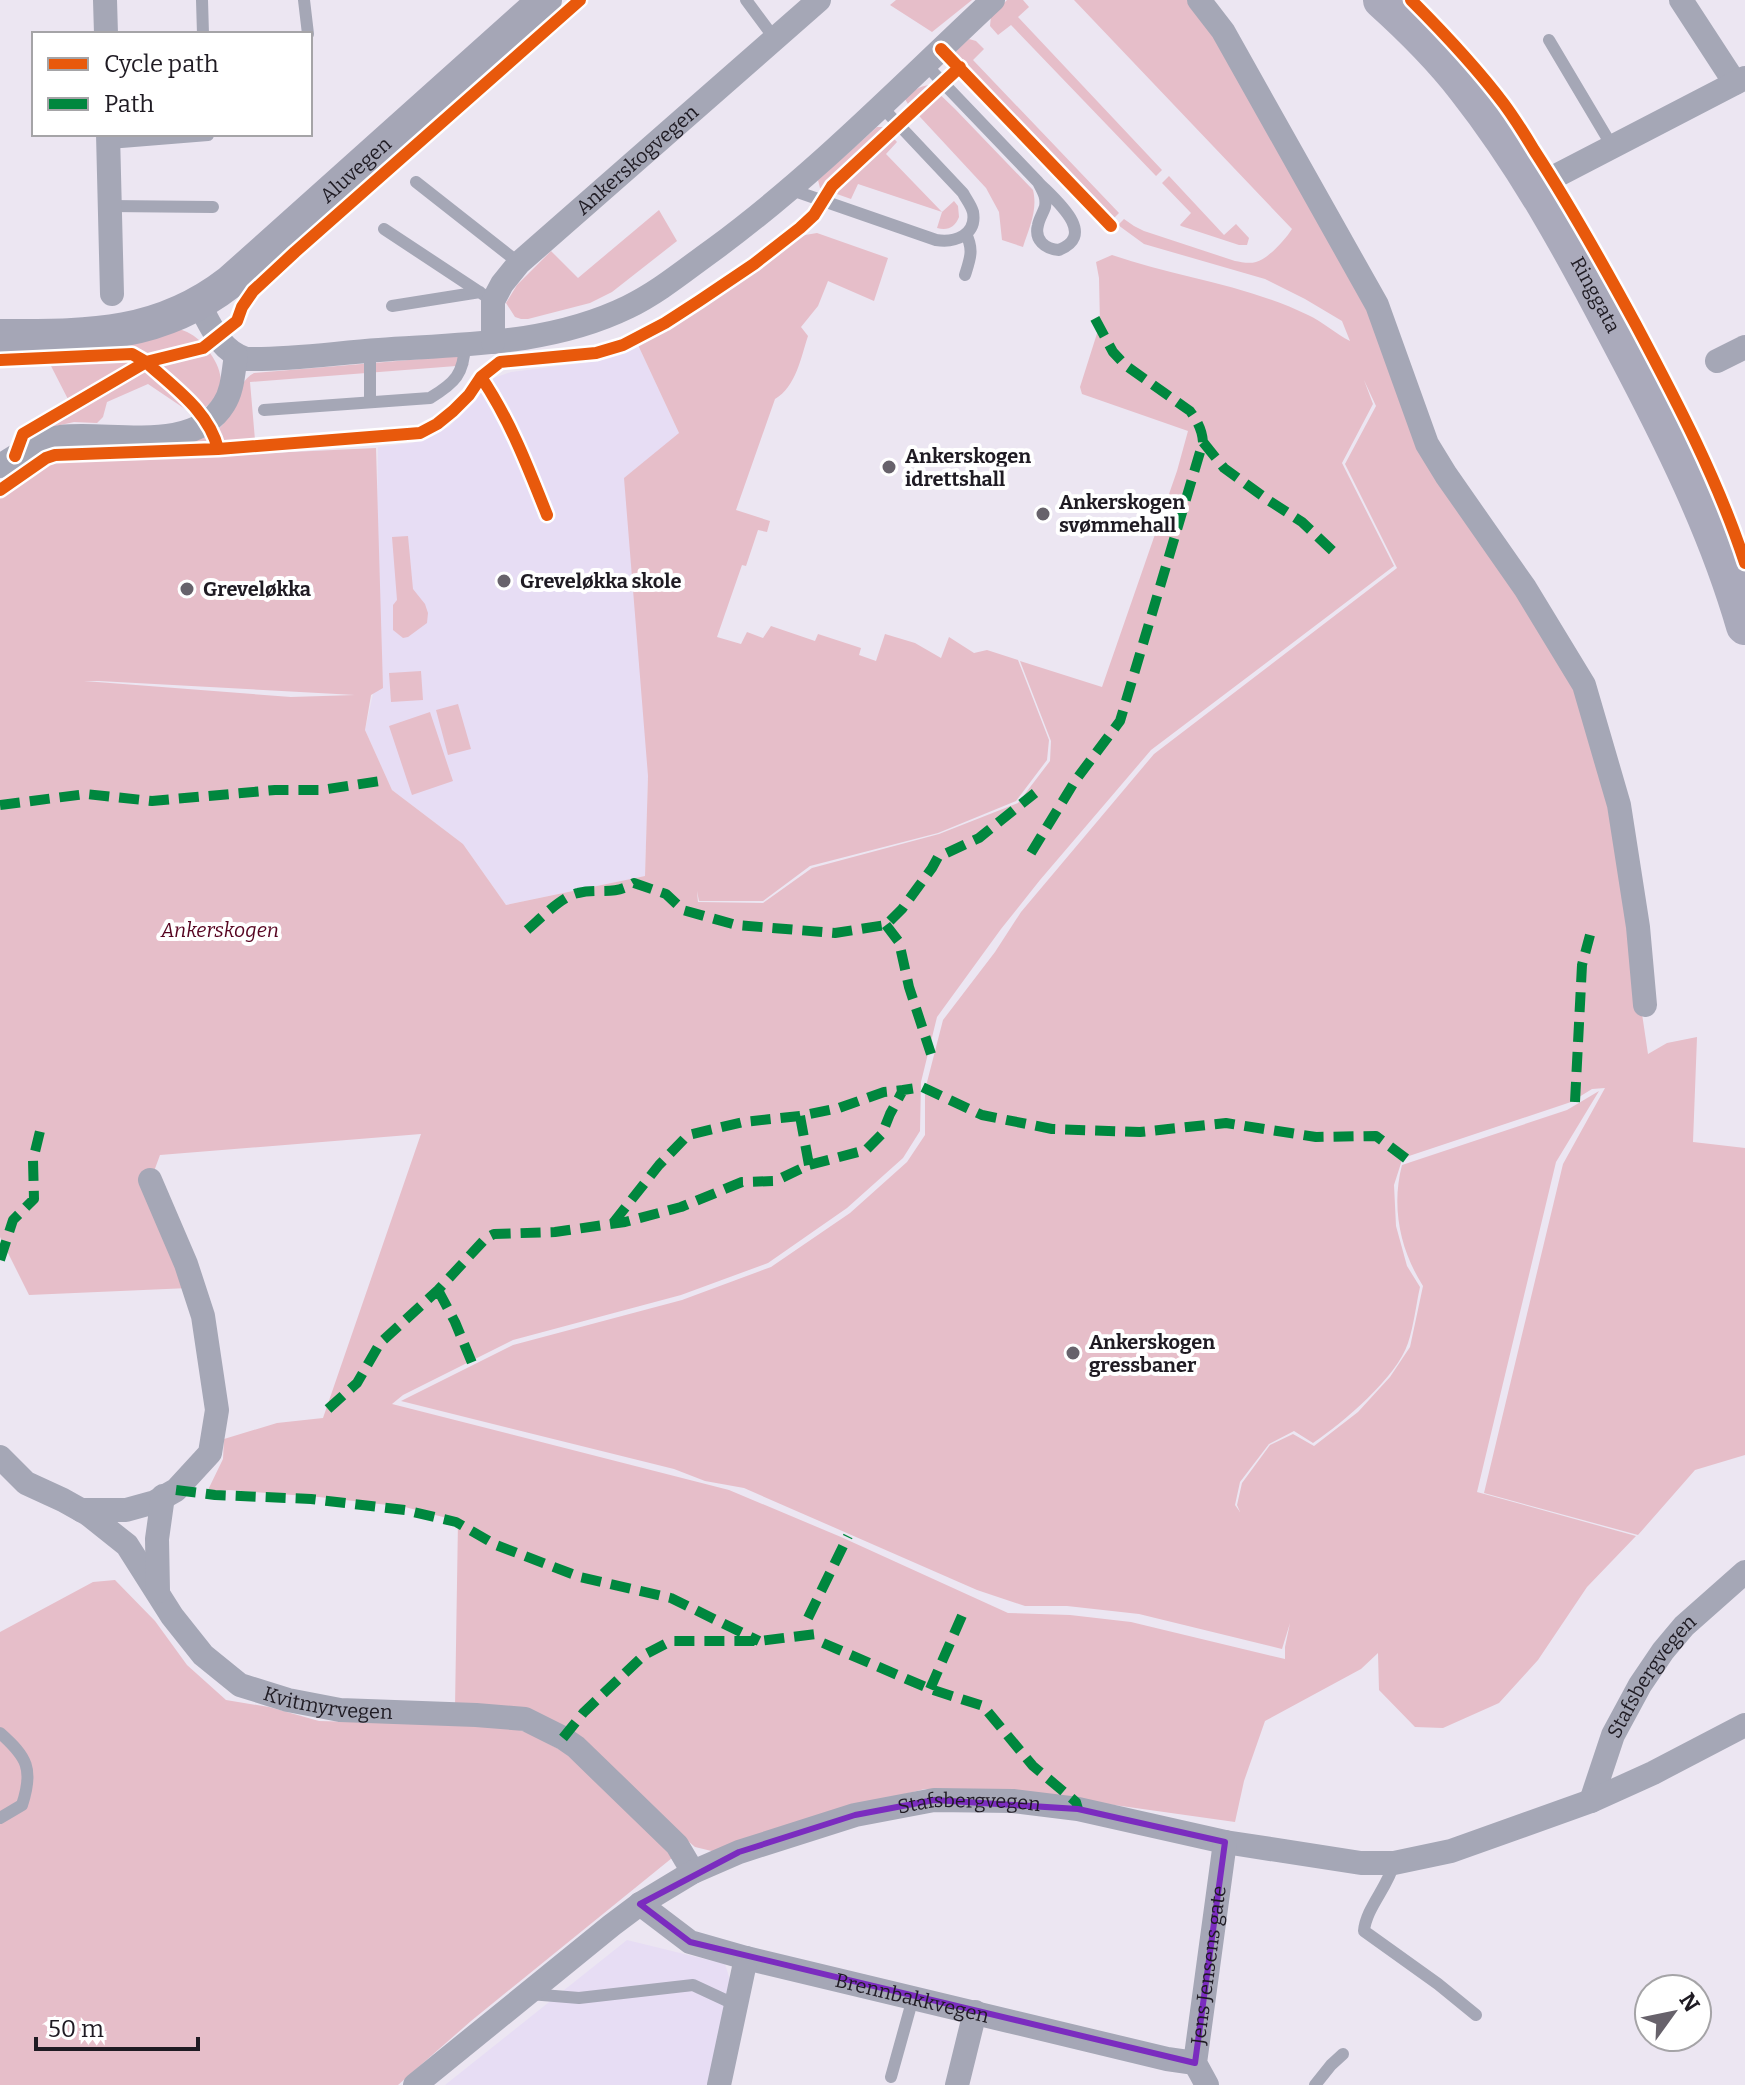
<svg xmlns="http://www.w3.org/2000/svg" width="1745" height="2085" font-family="Bitter,serif">
<style>
.built{fill:#e7ddf4}
.green{fill:#e6bec9;fill-rule:evenodd}
.lines{fill:none;stroke-linecap:round;stroke-linejoin:round}
.lane{stroke:#a5a7b6;stroke-width:12}
.street{stroke:#a5a7b6;stroke-width:24}
.secondary{stroke:#a5a6b6;stroke-width:34}
.primary{stroke:#aab;stroke-width:38}
.quiet{stroke:#00873e;stroke-width:10;stroke-dasharray:20 10;stroke-linecap:butt}
.cycleway-casing{stroke:#fff;stroke-width:17}
.cycleway{stroke:#e8590c;stroke-width:12}
.marked{fill:none;stroke:#7b2cbf;stroke-width:6;stroke-linejoin:round}
.poi-dot{fill:#67626b;stroke:#fff;stroke-width:3}
.labels{text-anchor:middle;stroke-width:8;stroke-linejoin:round;paint-order:stroke}
.street-label{font-size:20px;fill:#1f1b23;stroke:#fff}
.poi-label{font-size:20px;font-weight:bold;fill:#1f1b23;stroke:#fff;text-anchor:start}
.park-label{font-size:20px;font-style:italic;fill:#560420;stroke:#fff}
</style>
<rect width="100%" height="100%" fill="#ece6f2"/>
<path class="built" d="M638,345L679,433L648,776L645,876L506,905L463,844L392,790L365,730L375,685L378,447L413,443L449,427L494,378L511,372L599,361Z
M627,1940L725,1964L731,1983L710,2085H445Z"/>
<path class="green" d="M896,0H972L932,32L890,5Z
M1007,0H1023L1029,7L1018,17L1162,170L1156,176L1011,25L998,35L990,26L991,16Z
M1074,0H1188L1200,13L1363,291L1403,393L1575,684L1610,799L1648,1054L1667,1043L1697,1037L1693,1142L1745,1148V1455L1695,1470L1638,1535L1484,1493L1563,1164L1605,1088L1592,1089L1571,1102L1409,1156L1402,1160L1394,1185L1396,1226L1407,1266L1420,1287C1416,1305 1414,1325 1408,1343C1397,1377 1343,1423 1313,1443L1294,1431L1269,1444L1240,1482L1235,1505L1240,1512L1237,1505L1242,1483L1270,1445L1293,1434L1314,1446L1358,1412L1390,1377L1410,1347L1423,1286C1400,1250 1391,1207 1402,1165L1567,1110L1599,1091L1556,1162L1477,1492L1636,1536L1587,1587L1538,1660L1499,1703L1443,1728L1415,1727L1379,1690L1378,1653L1361,1669L1265,1721L1244,1781L1235,1822L1036,1794L925,1789L852,1807L724,1854L695,1847L598,1765L563,1733L455,1708L458,1521L405,1507L319,1497L229,1490L207,1492L223,1459L224,1439L277,1423L323,1418L421,1134L160,1155L146,1193L189,1288L29,1295L0,1237V495L51,463L63,460L205,456L376,448L383,688L371,695L365,730L392,790L463,844L506,905L645,876L648,776L624,478L679,433L638,345L700,308L792,242L805,235L817,233L888,258L874,301L828,281L818,306L801,327L808,336C801,357 796,387 775,399L736,510L770,521L767,532L758,530L746,566L742,565L717,637L741,644L747,632L763,638L771,626L815,641L818,634L861,648L859,655L876,661L885,634L915,643L941,658L949,637L974,653L987,650L1018,660L1049,740L1047,760L1016,801L938,833L810,866L763,901H699L697,891L698,902L763,903L812,868L939,834L1018,803L1050,761L1051,741L1020,661L1102,687L1177,471L1188,431L1082,394L1080,387L1100,324L1099,278L1096,262L1112,255C1176,277 1247,285 1308,315C1323,322 1336,334 1350,341L1342,321L1305,299L1265,279L1144,244L1118,225L1124,219L1134,226L1144,231L1235,261C1241,262 1249,264 1256,262C1269,258 1285,240 1292,229ZM1364,380L1376,406L1345,464L1397,568L1154,754L1021,912L995,952L943,1020L925,1090V1135L907,1162L850,1213L771,1267L682,1300L513,1345L401,1401L674,1469L705,1481L744,1488L977,1590L1025,1606H1067L1139,1614L1282,1649L1290,1623L1285,1647V1659L1131,1622L1070,1615L1008,1613L841,1537L729,1490L392,1404L403,1395L513,1340L681,1295L768,1263L847,1208L903,1158L920,1131L921,1082L937,1017L1001,929L1040,880L1151,750L1394,566L1342,463L1373,404ZM84,681H99L355,695L291,697Z
M969,39L976,41L984,49L973,60L1119,213L1112,220L953,53Z
M930,85L955,109L1033,190C1038,210 1029,228 1023,247L1002,240L999,212L986,188L908,104L905,99C912,91 919,86 930,85Z
M877,127H883L897,142L886,154L942,212L954,201L958,206L959,217C955,227 948,231 937,228L942,212L858,184L851,199L820,188L818,180Z
M1169,176L1224,235L1236,224L1249,238L1247,245H1239L1181,226L1180,225L1191,213L1162,183Z
M659,210L677,241L612,292L590,303L528,319H521L515,317L506,303L517,285L551,251L578,278Z
M176,328C193,333 200,339 210,353C229,380 222,399 194,415L148,384L107,402L103,417L97,423L74,422L47,428L45,426L73,409L51,366L48,353L8,356L5,353Z
M457,356L469,365L250,382L255,440L178,445C188,442 201,440 210,435C239,419 233,383 254,373Z
M408,536L413,589L425,604L428,613L427,623L408,637L403,638L393,630V605L397,600L392,537Z
M421,671L423,700L391,702L389,673Z
M458,704L471,749L448,755L436,710Z
M430,712L453,781L412,795L389,726Z
M115,1580L155,1621L187,1665L226,1700L269,1707L319,1721L508,1726L531,1734L564,1752L655,1831L672,1858L471,2021L398,2085H0V1632L93,1582Z"/>
<g class="lines">
<path class="lane" d="M202,0L203,34
M304,0L308,34
M746,0L775,39
M1549,40L1612,146
M925,64L1038,182C1042,190 1047,197 1045,207C1043,213 1039,219 1038,225C1034,240 1045,249 1059,250C1099,234 1053,198 1038,182
M109,143L208,135
M416,182L519,263
M789,189L936,240C955,243 977,235 973,212C971,205 966,199 963,193L881,106
M110,206L213,207
M384,229L493,301
M965,275C970,259 974,250 966,234
M392,306L480,292
M370,402V351
M264,410L430,398C455,383 464,374 465,344
M0,1733C27,1757 34,1769 22,1805L0,1818
M1394,1863C1388,1887 1366,1908 1364,1931L1438,1984L1476,2015
M530,1994L579,1998L693,1985L736,2005
M891,2077L913,1998
M1315,2085L1331,2065L1343,2054"/>
<g class="street">
<path d="M105,0L106,34"/>
<path d="M1199,0L1223,31L1377,305L1427,444L1446,475L1525,588L1584,685L1619,805L1638,927L1645,1005"/>
<path d="M1681,0L1735,83"/>
<path d="M108,134L112,294"/>
<path d="M1552,178L1745,78"/>
<path d="M199,304C211,326 220,351 246,359C290,360 335,353 379,350C463,344 550,345 628,307C659,292 685,270 713,250C814,176 902,85 993,0"/>
<path id="s1" d="M493,342V301L502,284L519,263L819,0"/>
<path d="M1717,361L1745,347"/>
<path d="M0,466C19,454 38,440 61,437C110,431 193,455 224,404C233,390 233,372 236,356"/>
<path id="s2" d="M0,1457L26,1483L63,1500L88,1514L127,1545L172,1616L203,1655L240,1685L288,1700L340,1710L476,1715L525,1719L563,1738L576,1747L677,1845L693,1872"/>
<path d="M81,1510H126L155,1502L176,1490L210,1453L217,1410L203,1316L186,1264L150,1180"/>
<path d="M158,1591L157,1539L163,1496"/>
<path id="s3" d="M1591,1801L1613,1735L1640,1685L1663,1651L1684,1626L1745,1572"/>
<path id="s4" d="M640,1904L690,1942L746,1958L1167,2059L1195,2063"/>
<path id="s5" d="M415,2085L612,1925L640,1904L693,1872L739,1852L855,1815L934,1800L1013,1801L1078,1809L1225,1842L1361,1863H1394L1451,1851L1591,1801L1653,1773L1745,1725"/>
<path d="M719,2085L746,1958"/>
<path d="M957,2085L975,2012"/>
<path id="s6" d="M1207,2085L1195,2063L1225,1842"/>
</g>
<path class="secondary" id="s7" d="M0,336C86,336 158,338 230,282L545,0"/>
<path class="primary" id="s8" d="M1382,0C1412,27 1441,56 1466,88C1529,168 1577,258 1624,348C1671,437 1717,529 1745,626"/>
<path class="quiet" d="M1203,442L1224,468L1268,500L1302,522L1337,555
M0,805L86,794L152,801L275,790H321L380,781
M1031,853L1075,781L1120,721L1203,442C1202,429 1197,421 1190,411L1125,365L1113,352L1093,315
M886,925L899,942L909,987L931,1054
M527,930C540,919 562,896 578,893C600,888 613,896 634,883L666,894L683,910L736,925L835,933L886,925L902,909L932,868L938,857L979,838L1035,793
M1575,1102L1582,965L1590,935
M800,1116L809,1165
M613,1223L659,1165L688,1135L743,1122L800,1116L839,1108L884,1092L903,1090
M0,1260L13,1220L34,1199L33,1160L41,1127
M438,1290L455,1322L472,1363
M328,1409L357,1383L380,1343L438,1290L486,1238L494,1234L555,1232L625,1222L681,1207L742,1182L775,1181L809,1165L866,1150L882,1134L890,1114L903,1090L922,1087L982,1115L1052,1129L1140,1132L1226,1123L1316,1137L1376,1136L1408,1160
M176,1490L215,1495L311,1499L405,1510L456,1522L496,1545L580,1577L671,1598L759,1641
M808,1618L848,1536
M823,1643L930,1689L983,1706L1033,1766L1076,1802L1078,1809
M930,1689L964,1611
M563,1738L584,1712L644,1655L671,1641H759L816,1634"/>
<defs>
<path id="cycleway" d="M1411,0C1444,33 1476,67 1504,104C1515,119 1525,135 1534,150C1571,207 1604,266 1636,325C1677,402 1718,480 1745,563
M941,49L1111,226
M0,360L132,354L146,362L203,348L237,321L242,307L253,291L295,252L580,0
M481,377C510,420 528,467 547,515
M15,456L23,434L146,362C173,387 209,411 218,449
M0,490L46,458L55,455L218,449L420,433L437,424L453,411L469,395L481,377L500,362L596,353L623,345L665,323L699,301L754,264L800,228L814,215L832,186L960,67"/>
</defs>
<use href="#cycleway" class="cycleway-casing"/>
<use href="#cycleway" class="cycleway"/>
</g>
<path class="marked" d="M934,1800L1078,1809L1225,1842L1195,2063L690,1942L640,1904L739,1852L855,1815Z"/>
<g class="poi-dot">
<circle cx="889" cy="467" r="8"/>
<circle cx="1043" cy="514" r="8"/>
<circle cx="504" cy="581" r="8"/>
<circle cx="187" cy="589" r="8"/>
<circle cx="1073" cy="1353" r="8"/>
</g>
<g class="labels">
<g class="street-label">
<text dy="7" stroke="none"><textPath href="#s1" startOffset="244">Ankerskogvegen</textPath></text>
<text dy="7" stroke="none"><textPath href="#s7" startOffset="410">Aluvegen</textPath></text>
<text dy="7" stroke="none"><textPath href="#s8" startOffset="366">Ringgata</textPath></text>
<text dy="7" stroke="none"><textPath href="#s3" startOffset="140">Stafsbergvegen</textPath></text>
<text dy="7" stroke="none"><textPath href="#s2" startOffset="428">Kvitmyrvegen</textPath></text>
<text dy="7" stroke="none"><textPath href="#s5" startOffset="638">Stafsbergvegen</textPath></text>
<text dy="7" stroke="none"><textPath href="#s6" startOffset="124">Jens Jensens gate</textPath></text>
<text dy="7" stroke="none"><textPath href="#s4" startOffset="292">Brennbakkvegen</textPath></text>
</g>
<g class="poi-label">
<text x="905" y="463">Ankerskogen<tspan x="905" dy="23">idrettshall</tspan></text>
<text x="1059" y="509">Ankerskogen<tspan x="1059" dy="23">svømmehall</tspan></text>
<text x="520" y="588">Greveløkka skole</text>
<text x="203" y="596">Greveløkka</text>
<text x="1089" y="1349">Ankerskogen<tspan x="1089" dy="23">gressbaner</tspan></text>
</g>
<g class="park-label">
<text x="220" y="937">Ankerskogen</text>
</g>
</g>
<rect x="32" y="32" width="280" height="104" fill="#ffffff" stroke="#a5a4a7" stroke-width="2"/>
<rect x="48" y="58" width="40" height="12" fill="#e8590c" stroke="#a5a4a7" stroke-width="2"/>
<text x="104" y="72" font-size="24" fill="#1f1b23">Cycle path</text>
<rect x="48" y="98" width="40" height="12" fill="#00873e" stroke="#a5a4a7" stroke-width="2"/>
<text x="104" y="112" font-size="24" fill="#1f1b23">Path</text>
<g transform="translate(1673 2013) rotate(57)"><circle r="38" fill="#ffffff" stroke="#a5a4a7" stroke-width="2"/>
<path d="M0-6L14 30L0 20L-14 30Z" fill="#67626b"/>
<text y="-12" font-size="22" font-weight="bold" text-anchor="middle" fill="#1f1b23">N</text>
</g>
<path d="M36 2037v12h162v-12" fill="none" stroke="#1f1b23" stroke-width="4"/>
<text x="48" y="2037" font-size="24" fill="#1f1b23" stroke="#ffffff" stroke-width="6" paint-order="stroke">50 m</text>
</svg>
